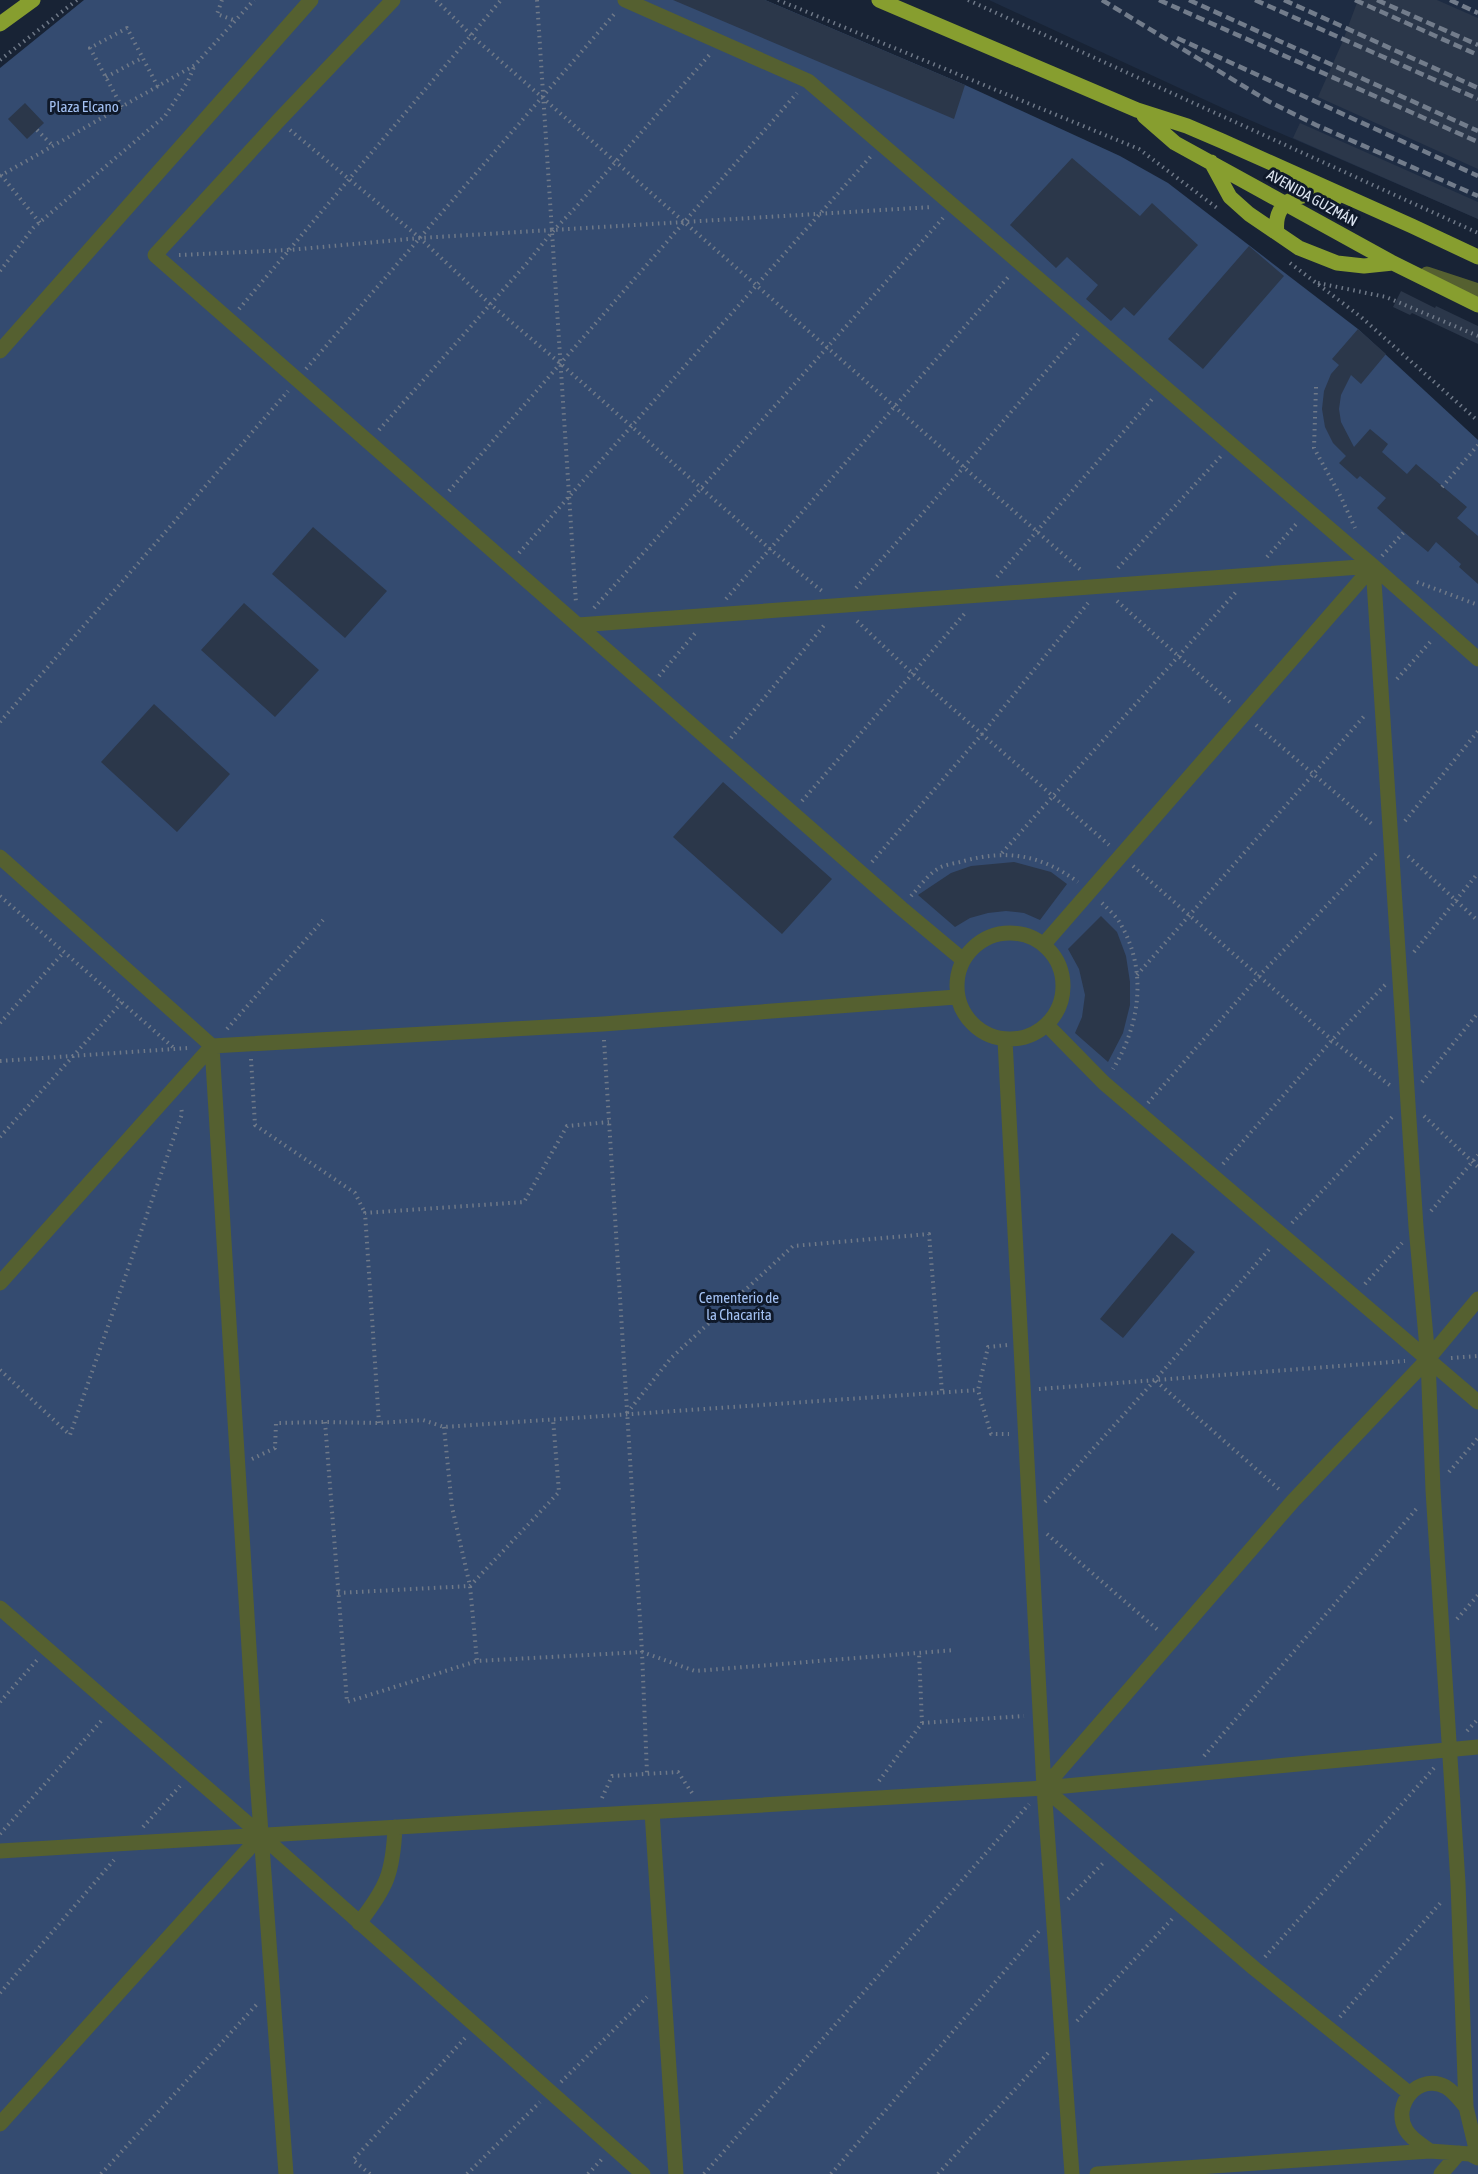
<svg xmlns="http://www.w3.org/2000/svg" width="1478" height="2174" font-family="'Asap Condensed',sans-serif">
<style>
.built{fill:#1e2c43}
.green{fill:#344b70}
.building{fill:#2b374a}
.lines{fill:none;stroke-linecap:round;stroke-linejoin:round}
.path{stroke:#6f7988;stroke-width:4;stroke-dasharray:1.5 4.5;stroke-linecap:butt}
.minor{stroke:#556030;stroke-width:15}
.major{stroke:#879e2f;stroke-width:15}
.rail{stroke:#727c8b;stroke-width:4.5;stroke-dasharray:9 4.5;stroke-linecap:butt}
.labels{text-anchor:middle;stroke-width:6;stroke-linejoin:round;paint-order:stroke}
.park-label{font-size:15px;fill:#a3c1f3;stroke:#0f192a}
.street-label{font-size:15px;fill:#dce4f0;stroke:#0f192a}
</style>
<rect width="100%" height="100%" fill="#182335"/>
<path class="built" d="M989,0H1478V219L1229,111Z"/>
<path class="green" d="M84,0H765L965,85L1120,156L1168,183L1358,329L1478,440V2174H0V68Z"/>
<path class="building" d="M673,0H765L965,85L954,119Z
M1358,0H1437L1478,18V169L1318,97L1342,43Z
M25,103L44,123L27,139L8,119Z
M1300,123L1478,202V219L1293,138Z
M1072,158L1140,216L1152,203L1198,245L1134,316L1124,307L1111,321L1086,299L1098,285L1067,257L1056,268L1010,225Z
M1249,246L1284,276L1203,369L1168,339Z
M1401,291L1435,308L1436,306L1478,326V344L1412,313L1410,315L1393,307Z
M1358,329L1386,354L1361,384L1351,375L1341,395L1339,409L1341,422L1354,447L1370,429L1388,444L1382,452L1407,474L1416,464L1467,507L1457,518L1478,536V584L1459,567L1461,564L1436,542L1428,552L1404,532L1377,508L1386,498L1360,476L1357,479L1339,463L1346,456L1333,443L1325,427L1322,409L1324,391L1331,374L1339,365L1332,359Z
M313,527L387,591L345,638L272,574Z
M244,603L319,670L275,717L201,650Z
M154,704L230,774L177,832L101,762Z
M723,782L832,879L782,934L673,837Z
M1014,862L1051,872L1067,884L1040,920L1024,913L1006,911L988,913L970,918L955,927L918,895L951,873L971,866Z
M1101,916L1117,932L1126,956L1130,982V1005L1123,1033L1108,1062L1075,1033L1082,1017L1085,995L1079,969L1068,949Z
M1172,1233L1195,1252L1123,1338L1100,1319Z"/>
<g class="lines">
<path class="path" d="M222,0L217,14L236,21
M436,0L471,35L1082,571
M537,0L576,603
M778,0L1139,149L1217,208
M968,0L1478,233
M0,60L77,0
M106,77L142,58
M122,107L90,48L127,28L158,87
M37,130L54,147
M290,130L420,238L490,304L561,364L770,549L822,591
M1,175L40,223
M0,176L195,65L254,0
M179,255L289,250L420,238L932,207
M1290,263L1361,317L1478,421
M0,271L33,228L165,116L188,81L195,65
M1318,283L1386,297L1478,336
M239,309L501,0
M306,369L616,12
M1316,387L1314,448L1341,497L1355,528
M379,430L527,263L553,231L576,207L711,53
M1442,487L1478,445
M449,491L797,93
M519,553L872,155
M1382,556L1404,532
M1267,557L1298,522
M1118,568L1221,456
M997,577L1154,397
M1417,582L1478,605
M856,588L963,468L1078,334
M726,599L1010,275
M1117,601L1232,704
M594,608L943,218
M857,621L913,674L1109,845
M659,676L697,631
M1397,679L1432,640
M0,722L288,391
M1256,725L1373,825
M731,738L826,623
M802,801L966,612
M1405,821L1478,731
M1002,853L1236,592
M1408,856L1478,921
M872,862L982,734L1088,603
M1133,866L1332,1040L1392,1087
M0,896L175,1049
M911,896C920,886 929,873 941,867C948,864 957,863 964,861C1008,849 1041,855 1078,882
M1102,903C1108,909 1116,916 1120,923C1148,970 1140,1025 1113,1069
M1414,952L1478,873
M1137,975L1366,714
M0,1023L64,952
M227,1029L323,920
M604,1040L642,1652L647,1773
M251,1059L255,1125L355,1193L365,1213
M0,1061L188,1048
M1422,1082L1478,1013
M1148,1103L1259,976L1376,854
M1424,1116L1478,1167
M0,1137L122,1002
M1223,1164L1332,1040L1385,985
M1431,1211L1478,1155
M1292,1223L1394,1115
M1365,1284L1402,1243
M1007,1345L988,1347L978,1390L991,1434H1009
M1451,1358L1478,1356
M0,1370L70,1435L182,1114L181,1106
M1156,1381L1281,1491
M1039,1389L1405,1361
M627,1413L671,1358L793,1246L929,1234L942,1392
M325,1422L347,1702L477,1661L642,1652L695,1671L955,1650
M379,1423L365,1213L524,1202L567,1126L609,1122
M444,1427L452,1507L470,1586L477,1661
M252,1459L275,1448L276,1423L325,1422L379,1423L423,1420L444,1427L978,1390
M1449,1472L1478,1438
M1045,1502L1155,1380L1271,1247
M1047,1534L1159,1631
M338,1593L470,1586L559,1492L553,1419
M1457,1619L1478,1595
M0,1702L38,1659
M922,1723L1024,1716
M1467,1731L1478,1719
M1204,1756L1418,1507
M879,1781L922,1723L919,1653
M602,1798L612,1776L678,1772L692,1793
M143,1827L180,1786
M0,1834L103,1719
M1068,1899L1105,1861
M1265,1957L1434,1768
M0,1993L114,1860
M1340,2017L1442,1901
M1077,2021L1172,1919
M561,2082L647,1997
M101,2174L258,2003
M370,2174L353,2160L465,2038
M467,2174L540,2102
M588,2174L602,2159
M704,2174L1029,1804
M831,2174L1039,1931
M938,2174L1048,2053"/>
<path class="minor" d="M393,0L279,120L155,255L901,908L962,959
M625,0L808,81L1373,566L1478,659
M1427,274L1478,291
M0,351L311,0
M1373,566L1416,1227L1428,1359L1433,1490L1458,1883L1466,2107L1478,2157
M578,625L1373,566
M0,857L212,1046L257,1778L286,2174
M957 986a53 53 0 1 1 106 0a53 53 0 1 1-106 0Z
M1044,944L1373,566
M1047,1025L1104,1083L1478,1402
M1005,1040L1044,1788L1072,2174
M0,1283L212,1046L603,1024L956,997
M0,1608L261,1835L643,2174
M1044,1788L1293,1501L1428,1359L1478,1299
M1044,1788L1255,1969L1409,2093
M652,1812L676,2174
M0,1851L1044,1788L1478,1747
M359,1923C387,1887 393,1873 395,1827
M0,2124L261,1835
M1430,2151C1422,2145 1411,2139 1406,2130C1391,2104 1420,2072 1446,2087C1454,2092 1460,2100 1466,2107
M1097,2174L1430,2151L1470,2154L1478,2158
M1441,2174L1459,2153"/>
<path class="major" d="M879,0L1137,110L1187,126L1222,141L1412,226L1478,257
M0,24L33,0
M1144,116L1175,143L1393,263L1478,305
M1211,162L1230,197L1249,214L1299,248L1337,263L1364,266L1393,263
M1277,233C1272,195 1307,191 1336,198"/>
<path class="rail" d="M1102,0L1268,101L1316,125L1478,196
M1159,0L1478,142
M1189,0L1478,131
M1255,0L1478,99
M1284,0L1478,88
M1355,0L1478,55
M1377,0L1478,45
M1450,0L1478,13
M1177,38L1478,176"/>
</g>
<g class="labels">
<g class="park-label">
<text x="84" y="112">Plaza Elcano</text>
<text x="739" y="1303">Cementerio de<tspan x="739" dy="17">la Chacarita</tspan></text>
</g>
<g class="street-label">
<text transform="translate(1312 198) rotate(29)" y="5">AVENIDA GUZMÁN</text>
</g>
</g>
</svg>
